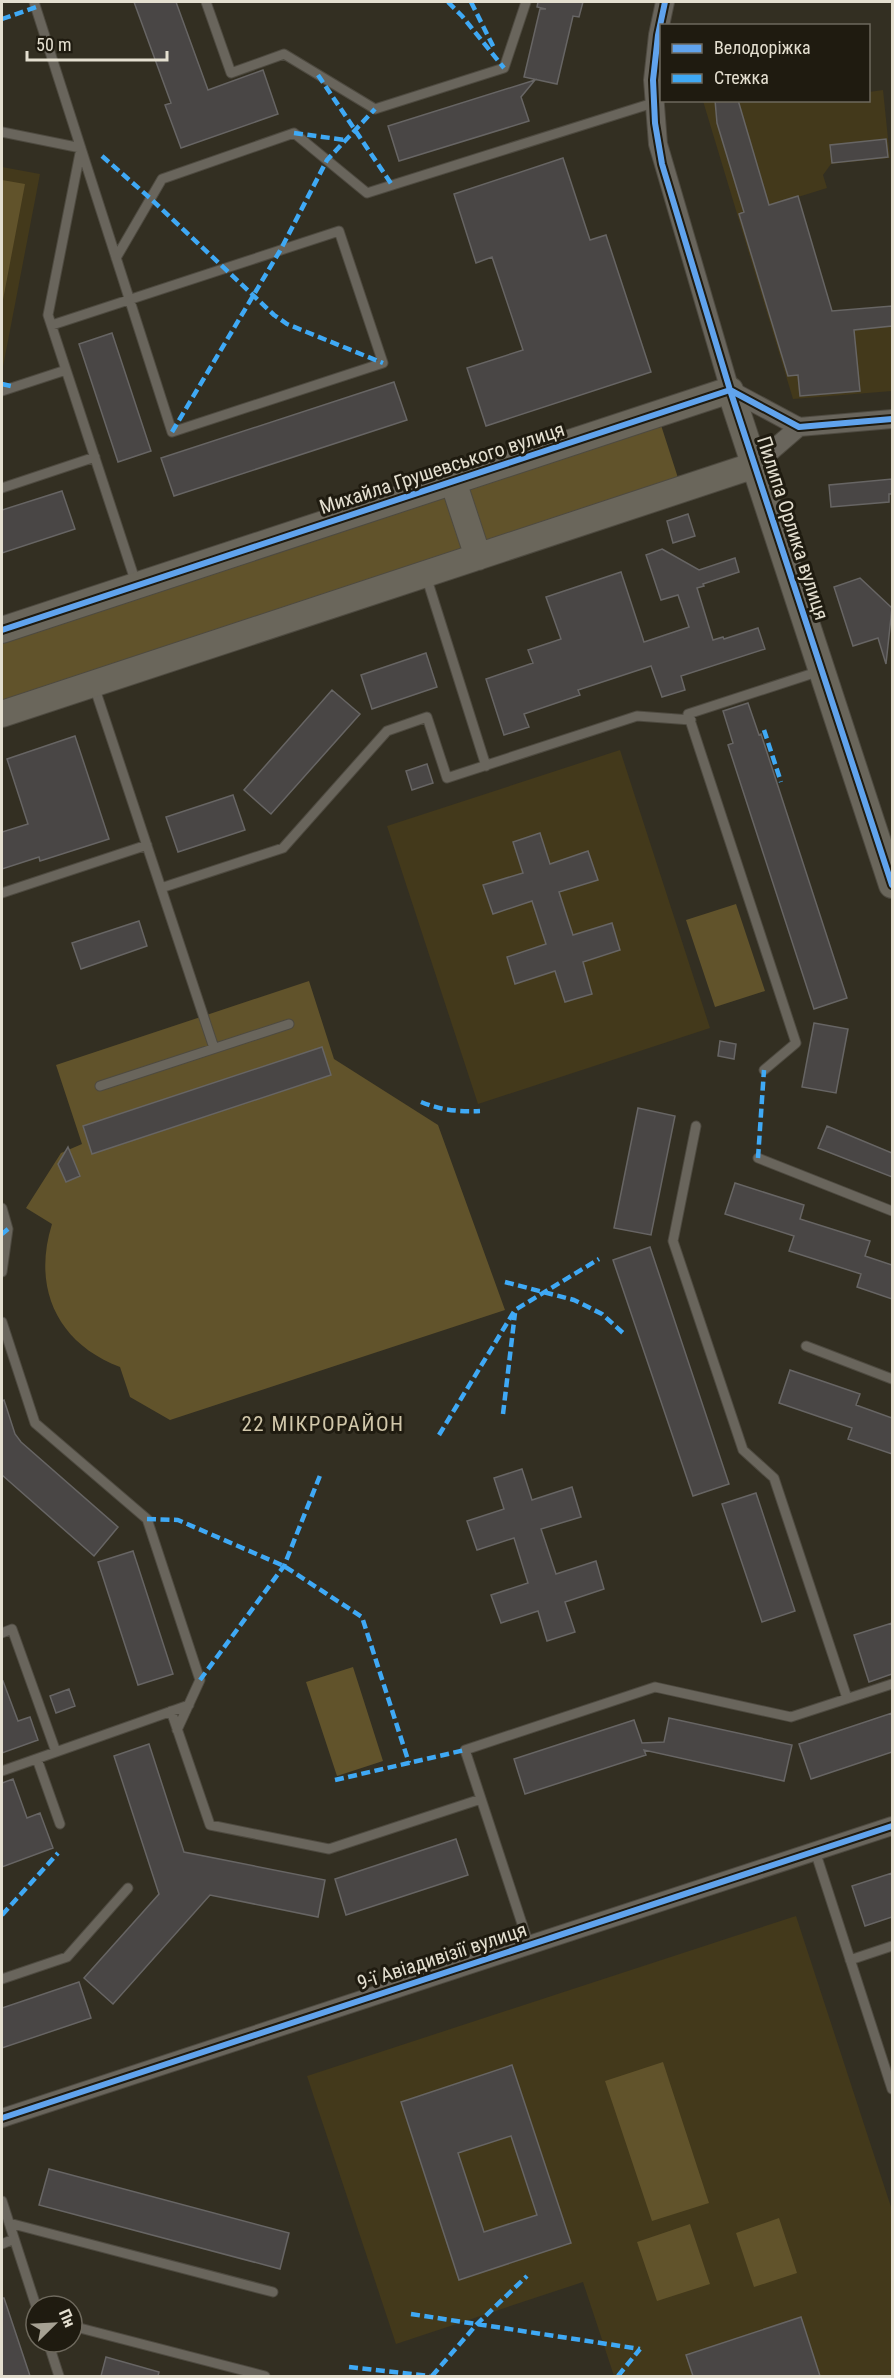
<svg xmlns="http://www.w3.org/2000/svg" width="894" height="2378" font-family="'Roboto Condensed',sans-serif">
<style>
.built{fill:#43391b}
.green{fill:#61532b}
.building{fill:#494645;stroke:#676564;stroke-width:1.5;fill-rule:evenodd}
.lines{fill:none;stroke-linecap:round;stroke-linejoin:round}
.lane-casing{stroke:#4e4a40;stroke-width:11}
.street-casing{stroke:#4e4a40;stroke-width:20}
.secondary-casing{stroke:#4e4a40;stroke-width:28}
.lane{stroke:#69655c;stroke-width:9}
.street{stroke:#69655c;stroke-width:18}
.secondary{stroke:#6a665b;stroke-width:26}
.quiet{stroke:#3fa9f5;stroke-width:4.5;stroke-dasharray:9 4.5;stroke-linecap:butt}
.cycleway-casing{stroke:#1f1b10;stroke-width:10}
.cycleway{stroke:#60a3ed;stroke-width:6}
.labels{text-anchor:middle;stroke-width:6;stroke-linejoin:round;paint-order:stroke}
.street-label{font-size:20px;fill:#e4dfd0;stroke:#1f1b10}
.neighbourhood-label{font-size:21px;letter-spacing:1.5px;fill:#d1c7aa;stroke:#1f1b10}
</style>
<rect width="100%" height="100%" fill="#332f22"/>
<path class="built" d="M883,90L890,158L831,164L823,175L827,188L798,197L832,311L892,306V391L793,399L703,101L868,100L869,92Z
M2,167L40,174L2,372Z
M620,750L710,1028L478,1104L387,826Z
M796,1916L892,2210V2376H614L583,2282L396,2344L307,2076Z"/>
<path class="green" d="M2,180L25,184L2,305Z
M660,422L679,481L486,545L466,486Z
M448,492L468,551L2,704V639Z
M736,904L765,991L715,1007L686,920Z
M309,981L334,1059L438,1125L505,1310L170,1420L130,1397L120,1367C57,1343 32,1288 52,1224L26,1208L61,1153L82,1144L56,1065Z
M353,1667L383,1761L337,1776L306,1682Z
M663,2062L709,2203L652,2221L605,2081Z
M779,2218L797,2273L754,2287L736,2233Z
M690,2224L710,2284L657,2301L637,2242Z"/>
<path class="building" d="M134,2H176L208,90L263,70L278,114L181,148L165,105L171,103Z
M538,2H583L579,17L573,16L557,84L524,77L540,9H546L537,7Z
M535,80L521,97L529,121L399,161L388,126Z
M715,100H738L769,205L798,196L832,311L892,306V326L854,330L860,391L800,396L798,375L788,376L739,214L744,212L717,123Z
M886,139L888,157L832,163L830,145Z
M563,158L590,240L606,235L651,372L486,426L467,368L523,350L492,257L476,263L454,194Z
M112,333L151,451L118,462L79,344Z
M394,382L407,420L174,496L161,458Z
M892,479V494H889V502L831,507L829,485Z
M62,491L75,529L2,553V510Z
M688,514L695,536L673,543L667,521Z
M662,549L699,570L735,558L739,572L703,584L704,586L697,588L713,640L723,637L724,639L758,628L765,649L681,676L685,690L662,697L651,666L578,690L580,695L524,714L529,727L504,735L486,679L533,663L528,650L561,639L546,597L621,572L644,642L689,627L678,595L661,600L646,555Z
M860,578L892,608L886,664L878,638L853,646L834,587Z
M426,653L437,687L372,709L361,675Z
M332,690L360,714L271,814L244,790Z
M748,703L759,735L761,734L847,998L814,1009L728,745L733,743L723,711Z
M75,736L109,839L40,861L39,857L2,869V832L28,824L7,759Z
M427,764L433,783L412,790L406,771Z
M233,795L245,830L178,852L166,817Z
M540,833L550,864L588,851L598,880L559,892L573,935L612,923L620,950L583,962L592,994L565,1002L555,971L515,984L507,957L546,944L532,901L493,914L483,885L523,873L513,842Z
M139,921L147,946L81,969L72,943Z
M814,1023L848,1029L836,1093L802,1087Z
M720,1041L736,1044L734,1059L718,1056Z
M322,1047L331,1075L92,1154L83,1126Z
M638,1108L675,1116L651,1235L614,1228Z
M827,1126L892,1153V1177L818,1148Z
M68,1147L80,1176L66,1182L58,1164Z
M735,1183L804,1205L800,1219L870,1241L865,1256L892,1265V1299L857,1287L861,1274L789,1251L794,1236L725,1214Z
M650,1247L729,1484L693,1496L613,1260Z
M790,1370L860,1394L856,1405L892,1418V1454L848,1439L852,1428L779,1403Z
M4,1400L15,1434L21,1442L118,1527L94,1556L2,1475V1401Z
M522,1469L532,1500L572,1487L581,1517L541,1529L556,1574L596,1561L604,1589L565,1602L575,1632L547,1641L538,1611L501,1623L491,1595L528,1583L514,1538L477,1550L467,1521L504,1509L494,1478Z
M756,1493L795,1611L762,1622L722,1504Z
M133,1551L173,1674L138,1685L98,1562Z
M892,1623V1674L869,1682L854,1635Z
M3,1681L18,1721L30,1717L38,1740L2,1753V1682Z
M69,1689L75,1706L56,1713L50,1696Z
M892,1713V1752L811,1779L799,1744Z
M669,1718L792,1745L784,1781L644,1750L646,1755L525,1794L514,1759L634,1720L642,1743L664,1742Z
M149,1744L184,1852L325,1880L318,1917L210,1895L113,2004L84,1978L159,1894L114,1756Z
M13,1779L27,1818L40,1813L53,1848L2,1867V1783Z
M456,1839L468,1875L346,1915L335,1879Z
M892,1873V1917L865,1926L852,1886Z
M79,1982L91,2018L2,2048V2008Z
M512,2065L571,2243L459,2280L401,2102ZM511,2136L537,2215L484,2232L458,2153Z
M49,2169L289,2233L280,2269L39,2205Z
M2,2298H4L30,2376H2Z
M801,2317L820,2376H693L686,2355Z
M106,2357L159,2372L158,2376H101Z"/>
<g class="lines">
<defs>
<path id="lane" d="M34,2L172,432L383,363L339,231C243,262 147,293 52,325
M206,2L231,73L284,54L375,109L504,68L526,2
M2,132L81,148L48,315L136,583
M116,258L162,179L294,133L367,193L653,103
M2,391L66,370
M2,488L95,457
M426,576L486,766
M94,686L214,1048
M161,888L283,848L387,731L427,717L447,778L637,716L691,720
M2,893L147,845
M764,1070L796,1043L688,714L820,671
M100,1086L289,1024
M696,1126L673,1241L743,1450L774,1478L847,1698
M758,1158L892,1211
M2,1208L8,1229L2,1272
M2,1322L35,1423L147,1519L200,1680L177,1730
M806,1346L892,1379
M2,1633L12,1629L56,1752
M171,1711L210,1825L329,1849L481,1799
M37,1759L60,1824
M2,1771L189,1705
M815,1851L892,2089
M529,1945L465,1750L655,1687L791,1717L892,1684
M850,1960L892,1946
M2,1979L67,1957L128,1888
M2,2201L36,2306
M9,2223L273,2292
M2,2244L14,2239
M72,2326L265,2376
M48,2342L59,2376"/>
<path id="street" d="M665,2L658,35L653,80L658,144L730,390L799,427L892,419
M755,465L799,427
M2,2118L892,1826"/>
<path id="secondary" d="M453,481L478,557
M2,630L730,390L892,885
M2,714L755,465"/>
</defs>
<use href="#lane" class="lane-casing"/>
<use href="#street" class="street-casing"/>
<use href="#secondary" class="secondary-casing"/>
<use href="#lane" class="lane"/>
<use href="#street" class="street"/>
<use href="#secondary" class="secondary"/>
<path class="quiet" d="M448,2L462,16L504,68
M471,2L495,50
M2,19L36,7
M318,75L392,185
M294,133L345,140
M102,156L151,199L274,315L287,324L383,363
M2,384L15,387
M172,432L281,249L327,160L375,109
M764,730L781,782
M421,1102C441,1110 458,1112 480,1111
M758,1158L764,1070
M2,1234L8,1229
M505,1282L574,1300L602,1314L623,1333
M503,1414L515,1313
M439,1435L515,1310L599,1259
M147,1519L178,1520L284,1566L362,1617L409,1763
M200,1680L284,1566L321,1473
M335,1780L465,1750
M2,1915L58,1853
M411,2314L640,2349
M349,2367L430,2376
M432,2376L477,2324L527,2276
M618,2376L640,2349"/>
<defs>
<path id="cycleway" d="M665,2L658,35L653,80L655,123L662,164L730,390L892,885
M2,630L730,390L799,427L892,419
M2,2118L892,1826"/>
</defs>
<use href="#cycleway" class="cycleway-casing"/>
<use href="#cycleway" class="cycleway"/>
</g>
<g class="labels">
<g class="street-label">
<text transform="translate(442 468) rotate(-18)" y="7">Михайла Грушевського вулиця</text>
<text transform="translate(793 528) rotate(72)" y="7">Пилипа Орлика вулиця</text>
<text transform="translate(442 1956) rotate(-18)" y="7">9-ї Авіадивізії вулиця</text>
</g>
<g class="neighbourhood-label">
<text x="323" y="1431">22 МІКРОРАЙОН</text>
</g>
</g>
<rect width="894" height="2378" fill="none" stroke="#e4dfd0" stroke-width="6"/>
<rect x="660" y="24" width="210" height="78" fill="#1f1b10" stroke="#6e695d" stroke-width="1.5"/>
<rect x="672" y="44" width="30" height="9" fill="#60a3ed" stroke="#6e695d" stroke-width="1.5"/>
<text x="714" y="54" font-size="18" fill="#e4dfd0">Велодоріжка</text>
<rect x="672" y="74" width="30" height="9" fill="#3fa9f5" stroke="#6e695d" stroke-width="1.5"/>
<text x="714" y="84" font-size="18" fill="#e4dfd0">Стежка</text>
<g transform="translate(54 2324) rotate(66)"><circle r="28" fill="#1f1b10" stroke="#6e695d" stroke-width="1.5"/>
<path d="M0-4.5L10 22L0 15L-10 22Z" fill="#a6a193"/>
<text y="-9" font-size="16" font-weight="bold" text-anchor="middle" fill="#e4dfd0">Пн</text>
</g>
<path d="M27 51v9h140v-9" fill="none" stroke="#e4dfd0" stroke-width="3"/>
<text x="36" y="51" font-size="18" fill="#e4dfd0" stroke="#1f1b10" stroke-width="4.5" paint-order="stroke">50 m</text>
</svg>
